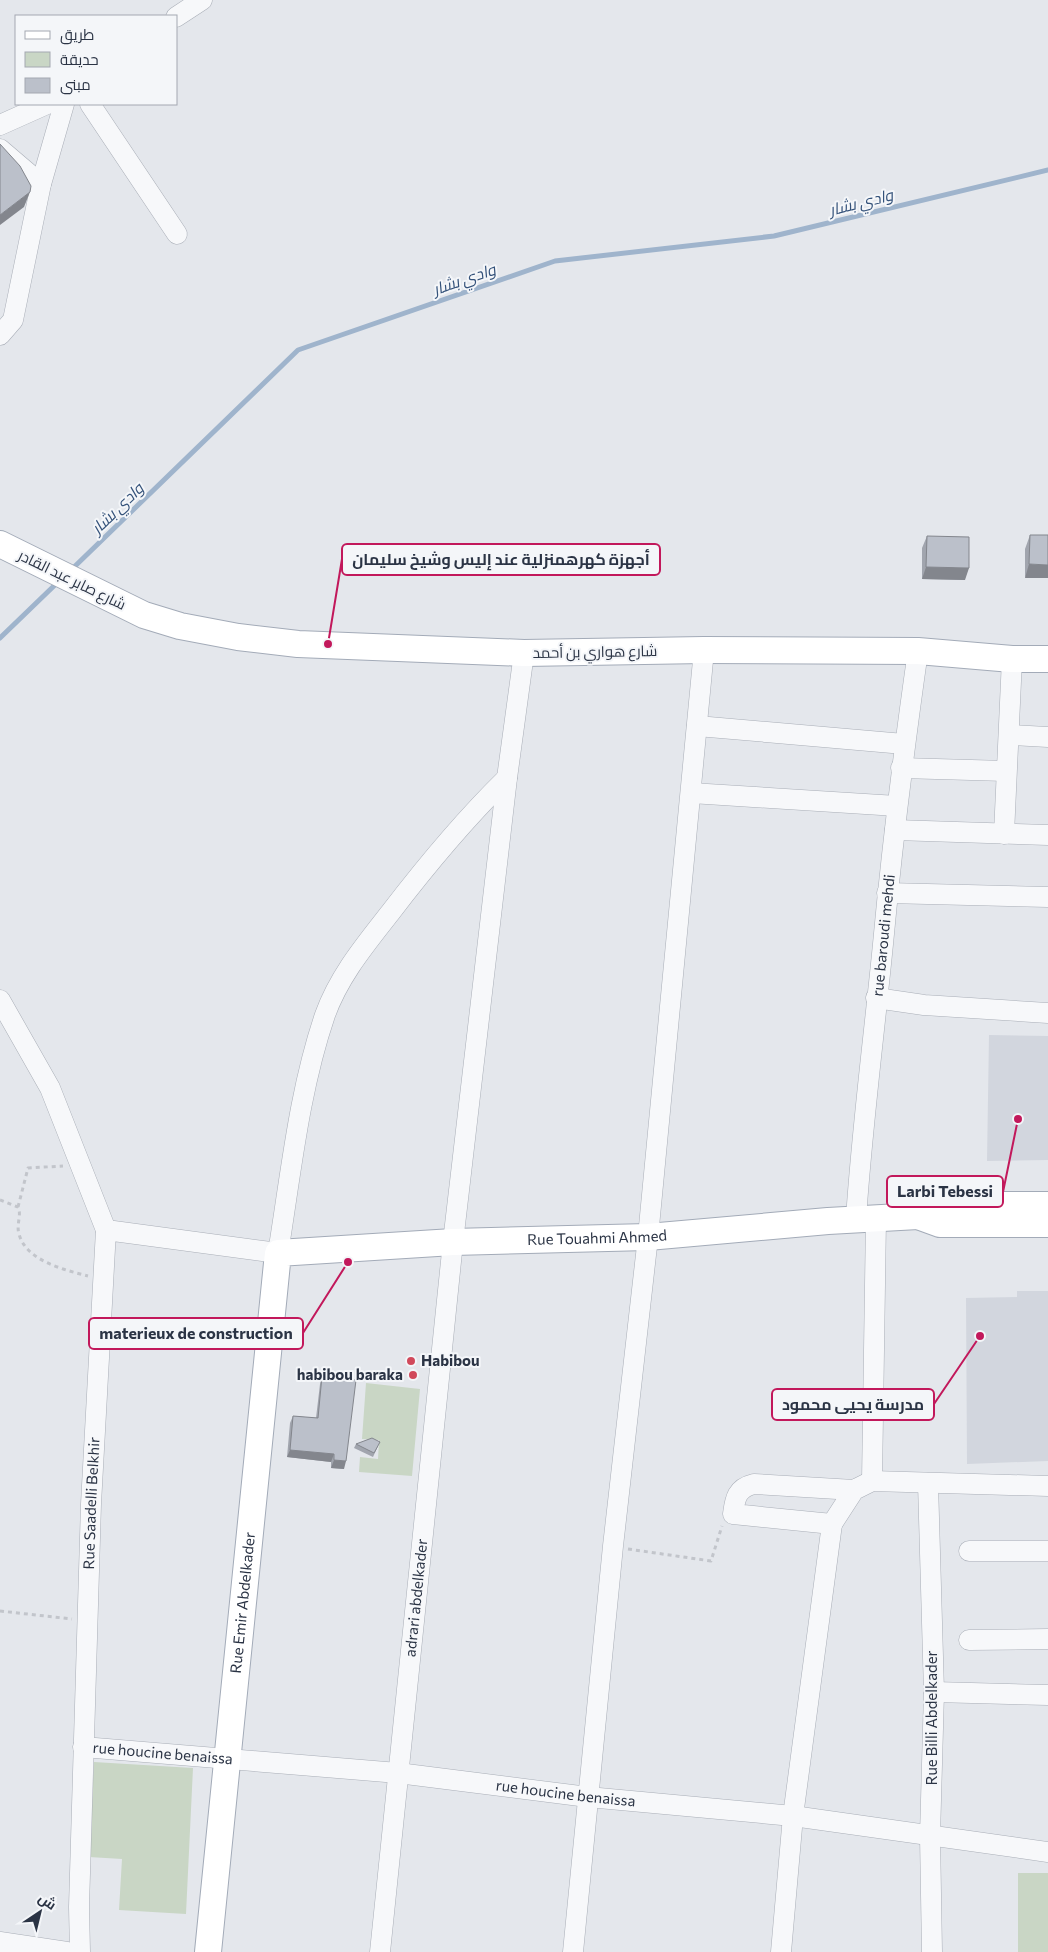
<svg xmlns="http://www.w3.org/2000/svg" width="1048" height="1952" font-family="Commissioner,Cairo,sans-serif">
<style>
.built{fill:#d2d6de}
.green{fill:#c9d6c5}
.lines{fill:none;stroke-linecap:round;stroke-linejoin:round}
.stream{stroke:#9fb4cc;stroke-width:5}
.minor-casing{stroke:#a9aeb7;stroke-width:21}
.major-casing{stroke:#a3abb8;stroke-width:28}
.path{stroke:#c2c5cb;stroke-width:3;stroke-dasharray:4 4;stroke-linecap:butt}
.minor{stroke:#f7f8fa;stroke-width:20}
.major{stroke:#fff;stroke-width:26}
.wall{fill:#a1a5ae}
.shaded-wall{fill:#83868d}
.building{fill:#bbc0ca;stroke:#83868d}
.poi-dot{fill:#d1495b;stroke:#f4f6f9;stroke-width:2}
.labels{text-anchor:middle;stroke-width:4;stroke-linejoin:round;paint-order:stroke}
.street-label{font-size:15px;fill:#2b3445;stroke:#f4f6f9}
.poi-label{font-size:15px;font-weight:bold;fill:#2b3445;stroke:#f4f6f9;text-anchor:start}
.water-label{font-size:16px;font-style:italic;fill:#34527a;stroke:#f4f6f9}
.leader{fill:none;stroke:#c2185b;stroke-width:2}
.callout-dot{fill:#c2185b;stroke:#f4f6f9;stroke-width:2}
.callout{fill:#f4f6f9;stroke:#c2185b;stroke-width:2}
.callout-label{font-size:16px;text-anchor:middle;font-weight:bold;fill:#2b3445}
</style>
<rect width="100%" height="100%" fill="#e4e7ec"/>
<path class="built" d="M989,1035L1048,1036V1160L987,1161Z
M1017,1291H1048V1461L967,1464L966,1298L1017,1297Z"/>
<path class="green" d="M366,1383L420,1389L412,1476L359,1472L360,1457L378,1459L379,1440L362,1439Z
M94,1762L193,1768L186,1914L119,1910L122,1859L89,1857Z
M1018,1873H1048V1952H1018Z"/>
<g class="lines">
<path class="stream" d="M70,571L298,350L555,261L774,236L1048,170
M0,638L58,582"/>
<defs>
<g id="minor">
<path d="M176,17L202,0"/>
<path d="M90,104L177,234"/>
<path d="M0,125L47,104"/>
<path d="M0,149L41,184"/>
<path d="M0,335L13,320L41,184L64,104"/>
<path d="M697,726L904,744"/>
<path d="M1009,735L1048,737"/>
<path d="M901,768L1006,771"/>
<path d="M691,793L897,806"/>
<path d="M895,830L1048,835"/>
<path d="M1004,834L1012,659"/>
<path d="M887,893L1048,897"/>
<path d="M876,998L924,1005L1048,1013"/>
<path d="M0,1000L50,1088L106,1230"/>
<path id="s1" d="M856,1219C862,1127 874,1036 883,944C892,846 904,749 918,651"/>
<path d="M872,1481L876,1219"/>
<path d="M928,1483L934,1692L930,1836L932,1952"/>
<path d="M854,1490L754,1484C737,1488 735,1498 733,1514L832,1524L854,1490L872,1481L1048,1486"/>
<path d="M969,1551H1048"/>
<path d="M969,1640L1048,1639"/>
<path d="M934,1692L1048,1695"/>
<path id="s2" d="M83,1747L398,1773L588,1797L793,1816L1048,1852"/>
<path d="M0,1942L67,1952"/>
<path id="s3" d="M80,1952L79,1907L91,1504L106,1230L278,1253C291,1173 299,1091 325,1015C339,976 365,945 390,913C426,866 464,820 507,778"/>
<path id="s4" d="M380,1952L453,1242L507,778L524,653"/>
<path d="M573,1952L613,1546L648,1237L704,650"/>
<path d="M781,1952L793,1816L832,1524"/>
</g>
<g id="major">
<path d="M0,544L144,615L180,626L238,637L298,644L524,653L704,650L918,651L1012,659H1048"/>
<path d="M918,1216L940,1224H1048"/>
<path id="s5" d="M208,1952L278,1253L453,1242L648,1237L828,1221L918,1216L940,1205H1048"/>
</g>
</defs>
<use href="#minor" class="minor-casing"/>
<use href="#major" class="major-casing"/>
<path class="path" d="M0,1200L18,1207C22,1215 16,1224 19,1234C26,1261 65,1270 88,1276
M18,1207L28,1168L63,1166
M628,1549L711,1561L722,1526
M0,1611L72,1619"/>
<use href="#minor" class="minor"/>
<use href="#major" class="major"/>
</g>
<path class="wall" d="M1030,535H1048L1025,578V549Z
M927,536L965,580L922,579V548Z
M322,1376L344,1469L331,1468V1462L287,1457L290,1423L293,1416L316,1418L320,1384Z
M356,1444L378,1446L373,1457L354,1448Z"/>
<path class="shaded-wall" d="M30,192L24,207L0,225V215Z
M1029,564L1048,565V578H1025Z
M926,567L969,568L965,580L922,579Z
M290,1450L334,1454L331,1462L287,1457Z
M334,1460L346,1461L344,1469L331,1468Z"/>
<path class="building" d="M0,144L20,166L31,186L30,192L0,215Z
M1030,535H1048V565L1029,564Z
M927,536L969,537V568L926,567Z
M322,1376L356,1380L346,1461L334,1460V1454L290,1450L293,1416L318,1418Z
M372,1438L380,1442L374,1453L356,1444Z"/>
<g class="poi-dot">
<circle cx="411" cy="1361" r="5"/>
<circle cx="413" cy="1375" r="5"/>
</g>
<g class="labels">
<g class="street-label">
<text transform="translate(72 580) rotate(26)" y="5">شارع صابر عبد القادر</text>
<text transform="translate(595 652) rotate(-1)" y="5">شارع هواري بن أحمد</text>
<text dy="5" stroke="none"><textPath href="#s1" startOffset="285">rue baroudi mehdi</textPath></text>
<text dy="5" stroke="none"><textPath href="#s5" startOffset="1022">Rue Touahmi Ahmed</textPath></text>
<text dy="5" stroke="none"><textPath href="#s3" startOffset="449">Rue Saadelli Belkhir</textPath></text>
<text dy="5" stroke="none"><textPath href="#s4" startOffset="356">adrari abdelkader</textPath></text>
<text dy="5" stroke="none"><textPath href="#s5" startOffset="351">Rue Emir Abdelkader</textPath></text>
<text transform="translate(932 1718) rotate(-90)" y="5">Rue Billi Abdelkader</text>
<text dy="5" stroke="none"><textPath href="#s2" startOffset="80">rue houcine benaissa</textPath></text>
<text dy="5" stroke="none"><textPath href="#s2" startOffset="485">rue houcine benaissa</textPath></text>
</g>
<g class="poi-label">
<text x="421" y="1366">Habibou</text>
<text x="403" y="1380" text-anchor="end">habibou baraka</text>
</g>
<g class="water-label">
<text transform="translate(861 202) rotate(-14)" y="6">وادي بشار</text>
<text transform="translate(464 279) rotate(-19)" y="6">وادي بشار</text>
<text transform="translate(117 508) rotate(-44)" y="6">وادي بشار</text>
</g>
</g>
<path class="leader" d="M328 644L342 559M1018 1119L1003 1192M348 1262L303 1333M980 1336L934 1404"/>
<g class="callout-dot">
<circle cx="328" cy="644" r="5"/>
<circle cx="1018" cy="1119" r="5"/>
<circle cx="348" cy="1262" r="5"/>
<circle cx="980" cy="1336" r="5"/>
</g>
<g class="callout">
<rect x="342" y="544" width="318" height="31" rx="5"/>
<rect x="887" y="1176" width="116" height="31" rx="5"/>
<rect x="89" y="1318" width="214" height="31" rx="5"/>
<rect x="772" y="1389" width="162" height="31" rx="5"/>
</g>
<g class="callout-label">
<text x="501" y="565">أجهزة كهرهمنزلية عند إليس وشيخ سليمان</text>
<text x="945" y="1197">Larbi Tebessi</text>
<text x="196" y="1339">materieux de construction</text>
<text x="853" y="1410">مدرسة يحيى محمود</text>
</g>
<rect x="15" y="15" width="162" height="90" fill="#f4f6f9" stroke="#a4a8b1"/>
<rect x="25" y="31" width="25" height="8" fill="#ffffff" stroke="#a4a8b1"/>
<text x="60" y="40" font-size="15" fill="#2b3445">طريق</text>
<rect x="25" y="52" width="25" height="15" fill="#c9d6c5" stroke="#a4a8b1"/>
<text x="60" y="65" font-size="15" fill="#2b3445">حديقة</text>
<rect x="25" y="78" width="25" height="15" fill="#bbc0ca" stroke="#a4a8b1"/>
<text x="60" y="90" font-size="15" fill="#2b3445">مبنى</text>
<g transform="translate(40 1912) rotate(35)" stroke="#f4f6f9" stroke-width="4" paint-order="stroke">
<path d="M0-4L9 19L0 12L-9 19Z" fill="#2b3445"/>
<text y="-8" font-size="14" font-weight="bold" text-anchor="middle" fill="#2b3445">ش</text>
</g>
</svg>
